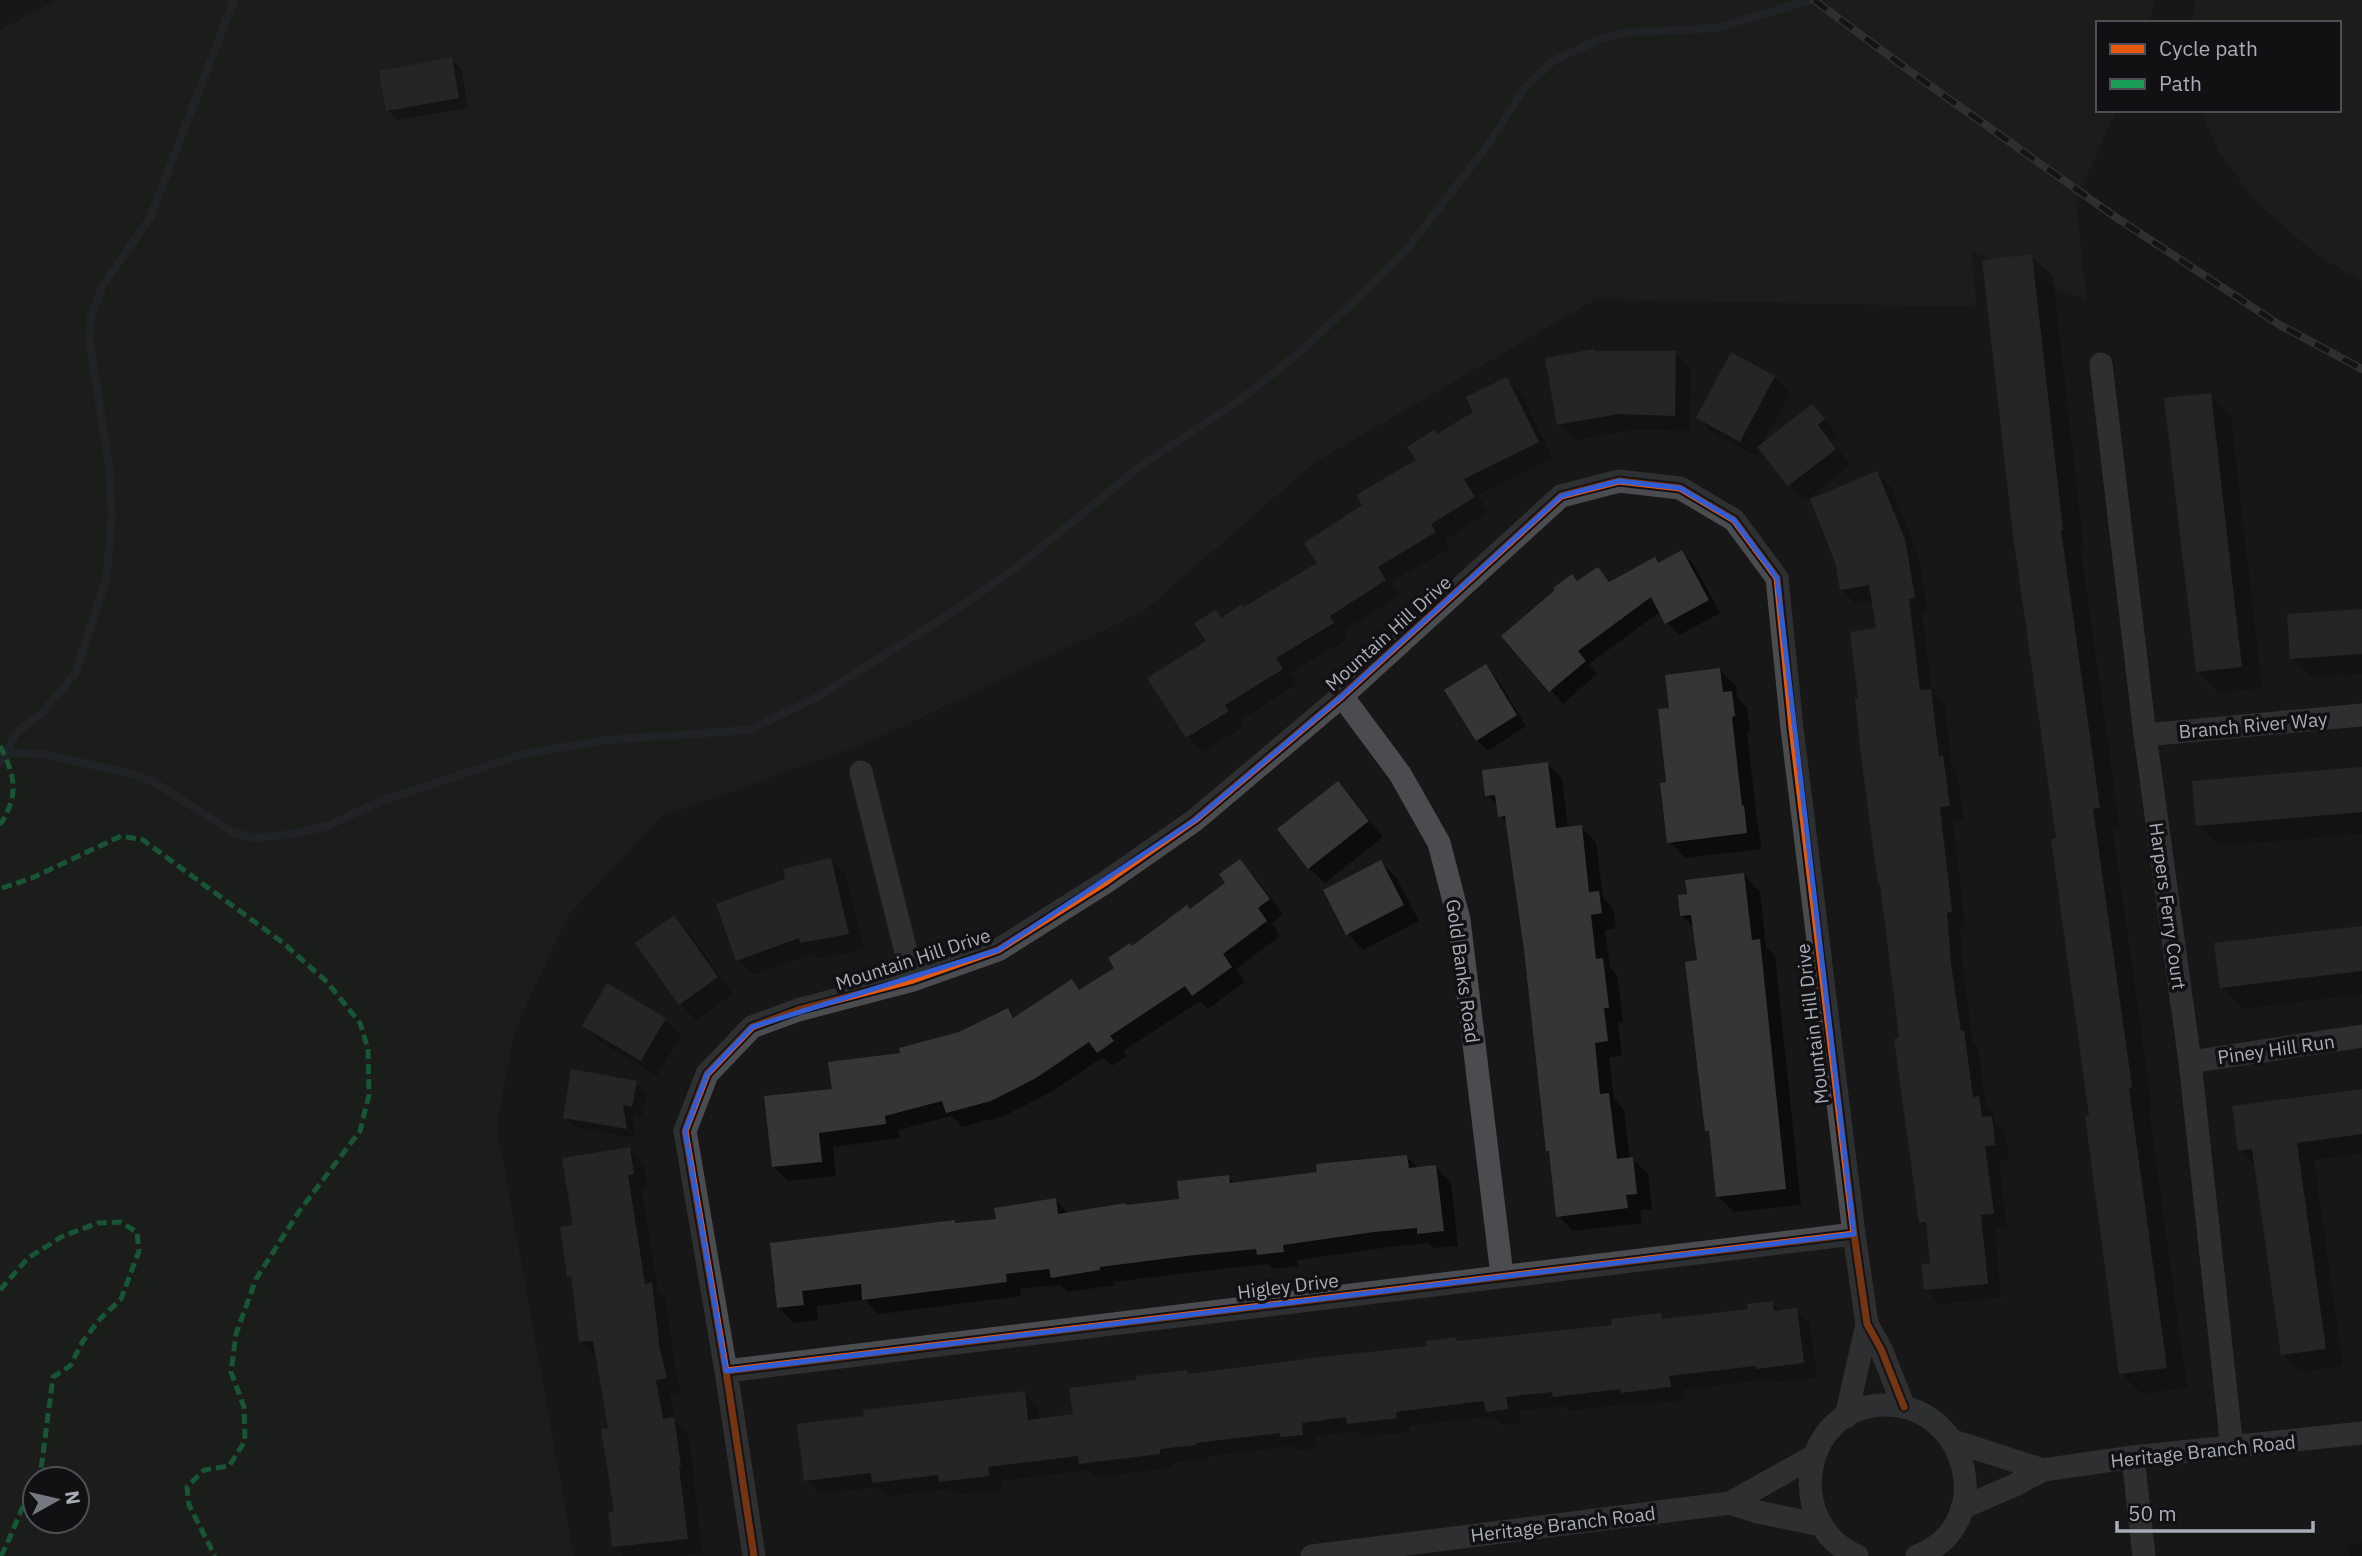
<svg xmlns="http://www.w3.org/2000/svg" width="2362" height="1556" font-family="'IBM Plex Sans',sans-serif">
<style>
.green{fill:#1d241e;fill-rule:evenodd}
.shadow{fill:#0007}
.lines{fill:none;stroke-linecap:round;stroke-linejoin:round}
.stream{stroke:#2a3239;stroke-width:8}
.building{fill:#353536}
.street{stroke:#4b4c50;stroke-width:23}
.rail-casing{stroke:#4b4c4f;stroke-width:8}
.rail{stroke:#111113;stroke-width:5;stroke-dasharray:16;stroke-linecap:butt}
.quiet{stroke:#1a9f57;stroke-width:5;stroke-dasharray:10 5;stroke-linecap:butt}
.cycleway-casing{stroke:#111113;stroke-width:11}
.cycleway{stroke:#e8590c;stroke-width:7}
.marked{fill:none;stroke:#325cd3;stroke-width:5;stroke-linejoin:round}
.labels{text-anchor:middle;stroke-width:7;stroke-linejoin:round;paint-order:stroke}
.street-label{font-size:19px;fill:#a8adb8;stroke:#111113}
</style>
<rect width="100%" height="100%" fill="#171717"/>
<path class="green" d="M56,0H2154L2149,23H2098V110H2117L2076,200L2087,301L1971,251L1977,307L1596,299L1314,463L1144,611L872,741L661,817L567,917L514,1032L497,1127L574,1556H0V30ZM35,1479H77V1521H35Z
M2195,0H2362V281L2317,255L2254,200L2218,150L2200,110H2339V23H2193Z"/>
<path class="shadow" d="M451,59L462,70L468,108L398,120L388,110Z
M2031,256L2053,277L2084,550H2081L2120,829L2113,830L2152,1108H2149L2187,1388L2142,1394L2121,1373L2058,840Z
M1596,353H1676L1691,369L1690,431L1634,430L1575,440L1559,424Z
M1774,377L1790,393L1762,445L1812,406L1839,436L1832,442L1851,465L1805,501L1790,485L1761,448L1756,456L1714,434L1698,418Z
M1507,379L1522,394L1553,458L1478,495L1488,512L1445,540L1450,548L1391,582L1400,595L1344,631L1348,639L1290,673L1297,684L1239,721L1243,727L1203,752L1188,737L1150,678L1208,641L1215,612L1222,619L1320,563L1365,506L1418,461L1438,436L1475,412Z
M2210,395L2231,416L2262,688L2219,693L2197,671Z
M1877,473L1891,487L1918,555L1928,612L1922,613L1932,693L1945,705L1952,766L1957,771L1964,819L1953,821L1965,926L1960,927L1964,978L1973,1042L1978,1046L1986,1106L1993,1112L1994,1120L2005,1132L2009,1159L1999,1160L2007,1228L1995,1229L2001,1298L1940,1304L1926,1290L1932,1265L1928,1230L1920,1222L1860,699L1878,630L1874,601L1856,604L1842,590Z
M1682,552L1694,565L1720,613L1679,635L1667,622L1661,611L1589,664L1597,674L1563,704L1504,636L1598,569L1611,583L1654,559L1660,564Z
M2362,611V674L2311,677L2292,659Z
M1486,667L1496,677L1526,726L1488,751L1477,740L1447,691Z
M1720,670L1736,686L1737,698L1747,708L1750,732H1747L1757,821L1762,849L1685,858L1669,842L1668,783Z
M1547,763L1562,779L1568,828L1581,827L1596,842L1603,897L1613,908L1616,928L1605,930L1610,967L1617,975L1623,1022L1618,1023L1622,1056L1609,1057L1614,1099L1624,1110L1630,1160L1633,1159L1648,1174L1652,1209L1640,1210L1642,1223L1573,1231L1558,1216L1508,824L1500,816L1499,807L1487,795Z
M2362,769V834L2219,846L2197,825Z
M1338,783L1353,799L1383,837L1325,883L1309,868Z
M831,859L846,875L864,950L817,958L813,954L753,975L737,960L787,880Z
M1239,861L1254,876L1283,914L1272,923L1280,936L1236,969L1245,982L1208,1009L1200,1001L1123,1051L1127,1056L1112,1066L1103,1057L1051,1092L1006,1115L962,1127L951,1116L899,1130L900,1138L833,1147L836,1176L788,1181L773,1166L834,1090L902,1055L960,1034L1008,1010L1016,1019L1071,981L1081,991L1117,968L1132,948L1190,911L1227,883Z
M1380,862L1396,877L1419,921L1363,950L1348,934Z
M1744,875L1760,891L1766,947L1775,956L1801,1205L1734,1212L1718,1196L1711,1135L1707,1130L1699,962L1694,928L1682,916L1689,895Z
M674,917L690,933L733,994L696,1020L680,1004L637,944Z
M2362,927V994L2243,1009L2222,988Z
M608,985L665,1020L681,1035L657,1076L599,1041L584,1025Z
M636,1083L646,1093L642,1116L633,1114L636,1138L575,1127L565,1117Z
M2362,1090V1153L2314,1160L2343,1366L2300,1372L2283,1354L2256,1167L2240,1150Z
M629,1149L644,1164L648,1189L642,1190L658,1292L666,1300L675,1366L681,1392L670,1394L675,1420L688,1434L695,1481H694L702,1553L677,1556H623L614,1546L616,1513L610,1429L596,1357L581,1342L573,1280L569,1276L575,1226Z
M1407,1157L1419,1169L1436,1167L1451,1182L1458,1246L1434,1248L1429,1243L1390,1247L1297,1260L1298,1266L1274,1269L1269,1264L1202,1271L1114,1282L1115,1285L1068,1292L1060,1285L1020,1289L1021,1296L879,1314L865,1300L817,1306L818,1320L794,1323L779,1308L772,1245L954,1222L957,1225L998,1221L1055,1200L1069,1214L1181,1201L1228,1177L1235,1184L1319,1173Z
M1772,1303L1781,1312L1796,1310L1810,1324L1817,1377L1771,1383L1768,1379L1683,1390L1684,1400L1637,1406L1633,1403L1569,1411L1564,1406L1520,1411L1521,1423L1502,1425L1492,1416L1409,1426L1410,1432L1363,1437L1356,1431L1315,1436L1317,1448L1296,1451L1292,1446L1209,1456V1458L1173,1463L1174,1468L1095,1477L1088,1470L1001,1481L1002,1490L955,1495L949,1489L888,1496L879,1487L820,1494L806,1480L1024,1393L1038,1407L1040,1420L1075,1416L1138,1381L1186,1372L1190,1376L1429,1347L1456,1339L1459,1342L1614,1326L1661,1315L1666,1320L1750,1311Z
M2362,1543V1556H2349L2347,1544Z"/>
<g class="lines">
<path class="stream" d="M3,757L14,753L43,754L128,773L154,782L234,833L256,838L294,834L327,826L384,800L523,754L607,740L749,730L819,696L948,615L1017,567L1143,464L1240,400L1306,347L1404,253L1488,145L1524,89L1554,60L1599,40L1622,33L1716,28L1811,0
M0,763L16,733L42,713L75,674L106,580L112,517L109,464L90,346L91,316L103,285L150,218L234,0"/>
</g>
<path class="building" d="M452,57L459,98L386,111L379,71Z
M2032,254L2063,530H2061L2100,808L2093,809L2132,1087L2129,1088L2167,1368L2119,1374L2085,1116H2089L2051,839L2056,838L2013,535L1982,260Z
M1594,349L1595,351H1676L1675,416L1618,414L1557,425L1545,358Z
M1731,352L1775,376L1740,442L1696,418Z
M1507,377L1539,442L1464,479L1475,497L1431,524L1436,532L1378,567L1386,580L1330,616L1334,623L1276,658L1283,669L1225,705L1229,711L1186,738L1147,678L1206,641L1194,623L1216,610L1221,618L1242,604L1244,607L1317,563L1304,543L1362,505L1356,495L1416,460L1407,447L1434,430L1437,434L1473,412L1466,397Z
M2211,393L2242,667L2196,672L2164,398Z
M1812,404L1825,419L1818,425L1836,449L1788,486L1757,447Z
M1877,471L1905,539L1915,598L1909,599L1920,690L1931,689L1939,756L1943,755L1950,806L1940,807L1952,912L1947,913L1951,963L1961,1031L1964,1030L1973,1097L1979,1096L1982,1117L1992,1116L1995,1145L1985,1146L1994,1214L1981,1215L1988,1284L1924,1290L1921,1264L1930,1263L1926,1222L1919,1223L1898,1068L1894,1039L1899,1038L1880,884H1878L1861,756L1855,698H1858L1850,632L1876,628L1869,585L1840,590L1835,562L1810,499Z
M1682,550L1709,600L1665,624L1651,597L1578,651L1586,661L1549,692L1501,636L1555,590L1553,588L1572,574L1577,581L1598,567L1609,582L1655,557L1658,563Z
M2362,609V654L2290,659L2287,614Z
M1486,664L1517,715L1476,741L1444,690Z
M1720,668L1723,692L1732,691L1735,716L1732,717L1742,806L1744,805L1747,833L1667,843L1660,783L1666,782L1658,709L1669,708L1665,675Z
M1548,762L1556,828L1582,825L1589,892L1599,891L1602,913L1591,915L1596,959L1603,958L1609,1008H1604L1608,1041L1595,1043L1600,1094L1609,1093L1617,1159L1633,1157L1637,1194L1626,1195L1628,1208L1556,1217L1549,1151H1546L1524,950L1505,816L1498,817L1495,795L1485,796L1482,770Z
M2362,767V812L2196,826L2192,781Z
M1338,781L1369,821L1308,869L1277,829Z
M831,858L849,934L800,943L799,938L736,961L716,904L785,879L783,869Z
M1240,859L1270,899L1258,908L1267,921L1223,954L1232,967L1192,996L1185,986L1110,1036L1114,1041L1097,1053L1089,1042L1036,1078L991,1101L946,1113L942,1101L885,1116L886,1124L819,1133L822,1162L772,1167L764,1096L832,1089L828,1062L900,1053L899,1048L959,1032L1008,1008L1013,1018L1072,979L1079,990L1114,968L1108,958L1130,943L1132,946L1187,905L1190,909L1225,883L1219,874Z
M1381,860L1404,905L1346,935L1323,890Z
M1744,873L1752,940L1760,939L1786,1189L1716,1197L1709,1131H1705L1685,962L1697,960L1691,915L1680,916L1678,895L1687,894L1685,880Z
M674,915L718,977L679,1005L635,943Z
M2362,926V971L2220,988L2214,943Z
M607,983L666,1018L641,1061L582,1026Z
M571,1069L637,1081L632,1107L623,1105L627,1129L563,1118Z
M2362,1089V1134L2297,1143L2326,1349L2281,1355L2252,1149L2238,1151L2232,1106Z
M630,1147L634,1174L628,1175L645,1284L652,1283L660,1350L667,1378L656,1380L663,1419L674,1417L681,1466L679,1467L688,1539L612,1547L608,1512L614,1511L601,1429L608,1428L593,1341L579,1342L571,1276L567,1277L560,1227L573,1225L562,1158Z
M1407,1155L1409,1168L1436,1165L1444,1231L1417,1234V1228L1374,1232L1283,1245L1284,1252L1257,1255L1256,1249L1186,1256L1100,1267V1270L1051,1278L1049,1269L1006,1274L1007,1282L862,1300L861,1284L802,1291L804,1305L777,1308L770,1243L955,1220V1223L996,1219L994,1208L1056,1198L1058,1214L1126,1203V1205L1179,1199L1177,1181L1229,1175L1230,1183L1317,1172L1316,1164Z
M1773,1301L1774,1311L1797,1308L1804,1363L1756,1369L1755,1366L1669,1376L1671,1387L1621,1393L1620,1389L1553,1397L1552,1392L1506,1397L1508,1409L1486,1412L1484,1401L1396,1412L1397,1418L1347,1424L1346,1417L1302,1423L1303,1435L1280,1437V1433L1196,1443V1445L1160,1449V1454L1079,1464L1078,1456L988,1467L989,1476L939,1482L938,1475L872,1483L871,1473L804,1481L797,1424L864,1416L863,1410L1025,1391L1028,1420L1073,1414L1069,1388L1136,1380V1376L1187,1370L1188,1374L1320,1357L1427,1346L1426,1341L1456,1337L1457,1341L1612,1325L1611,1319L1661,1313L1662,1319L1748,1309L1747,1304Z"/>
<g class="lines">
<path class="street" d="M2101,364L2145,735L2190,1062L2232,1448
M1342,696L1400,774L1439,843L1459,920L1502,1275
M2145,735L2362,715
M861,772L913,980
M2190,1062L2362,1036
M726,1371L1854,1234
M1846,1417L1867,1324
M1953,1441L2043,1470
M2133,1457L2144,1556
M1730,1503L1758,1512L1821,1525
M1962,1508L2015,1485L2043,1470L2133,1457L2362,1433
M754,1556L726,1371L685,1131L707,1074L752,1027L798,1010L913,980L998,950L1106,882L1195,820L1342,696L1561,496L1619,481L1680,488L1734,520L1777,578L1792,728L1854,1234L1867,1324L1881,1349L1904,1407
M1312,1556L1730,1503L1814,1456
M1857,1556C1782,1523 1802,1405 1885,1405C1970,1405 1998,1526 1917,1556"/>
<defs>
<path id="rail" d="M1814,0L1911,72L2114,216L2278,324L2362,369"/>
</defs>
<use href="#rail" class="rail-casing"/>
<use href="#rail" class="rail"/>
<path class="quiet" d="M0,746C16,777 19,795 0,825
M2,888L32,878L121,836L143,840L282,942L327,982L360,1023L368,1049L369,1095L360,1131L300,1210L256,1279L236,1334L231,1372L244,1407L245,1441L229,1466L204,1470L187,1487L189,1505L215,1556
M0,1290L28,1258L63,1236L98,1223L120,1222L137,1232L139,1251L121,1299L100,1319L83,1341L70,1366L53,1377L41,1469L36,1479
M1,1556C14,1531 22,1505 35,1480"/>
<defs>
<path id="cycleway" d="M726,1371L1854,1234
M754,1556L726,1371L685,1131L707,1074L752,1027L798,1010L913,980L998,950L1106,882L1195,820L1342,696L1561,496L1619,481L1680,488L1734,520L1777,578L1792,728L1854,1234L1867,1324L1881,1349L1904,1407"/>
</defs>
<use href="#cycleway" class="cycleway-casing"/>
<use href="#cycleway" class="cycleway"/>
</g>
<path d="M0 0H2362V1556H0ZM1619,481L1680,488L1734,520L1777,578L1854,1234L726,1371L685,1131L707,1074L752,1027L998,950L1195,820L1342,696L1561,496Z" fill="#171717" fill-opacity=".55" fill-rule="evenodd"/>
<path class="marked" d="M1619,481L1680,488L1734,520L1777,578L1854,1234L726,1371L685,1131L707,1074L752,1027L998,950L1195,820L1342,696L1561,496Z"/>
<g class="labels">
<g class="street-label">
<text transform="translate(1388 633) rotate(-42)" y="7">Mountain Hill Drive</text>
<text transform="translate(2253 725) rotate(-5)" y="7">Branch River Way</text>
<text transform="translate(2168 906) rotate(82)" y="7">Harpers Ferry Court</text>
<text transform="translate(913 959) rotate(-18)" y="7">Mountain Hill Drive</text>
<text transform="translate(1463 971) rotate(82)" y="7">Gold Banks Road</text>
<text transform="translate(1812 1024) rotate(-97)" y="7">Mountain Hill Drive</text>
<text transform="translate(2276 1049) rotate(-8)" y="7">Piney Hill Run</text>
<text transform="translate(1288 1286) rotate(-7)" y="7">Higley Drive</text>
<text transform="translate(2203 1451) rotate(-6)" y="7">Heritage Branch Road</text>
<text transform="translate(1563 1524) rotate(-7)" y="7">Heritage Branch Road</text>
</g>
</g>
<rect x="2096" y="21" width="245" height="91" fill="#111113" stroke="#4d4f55" stroke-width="2"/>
<rect x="2110" y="44" width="35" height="10" fill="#e8590c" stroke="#4d4f55" stroke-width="2"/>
<text x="2159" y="56" font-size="21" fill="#a8adb8">Cycle path</text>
<rect x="2110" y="79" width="35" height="10" fill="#1a9f57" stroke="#4d4f55" stroke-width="2"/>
<text x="2159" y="91" font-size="21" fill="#a8adb8">Path</text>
<g transform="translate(56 1500) rotate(82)"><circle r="33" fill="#111113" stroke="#4d4f55" stroke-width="2"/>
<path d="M0-5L12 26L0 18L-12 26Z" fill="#757880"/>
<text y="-10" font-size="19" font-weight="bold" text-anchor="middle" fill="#a8adb8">N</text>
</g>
<path d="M2117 1521v10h196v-10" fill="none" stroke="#a8adb8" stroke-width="3.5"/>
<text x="2128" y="1521" font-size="21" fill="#a8adb8" stroke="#111113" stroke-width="5" paint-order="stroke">50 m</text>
</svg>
